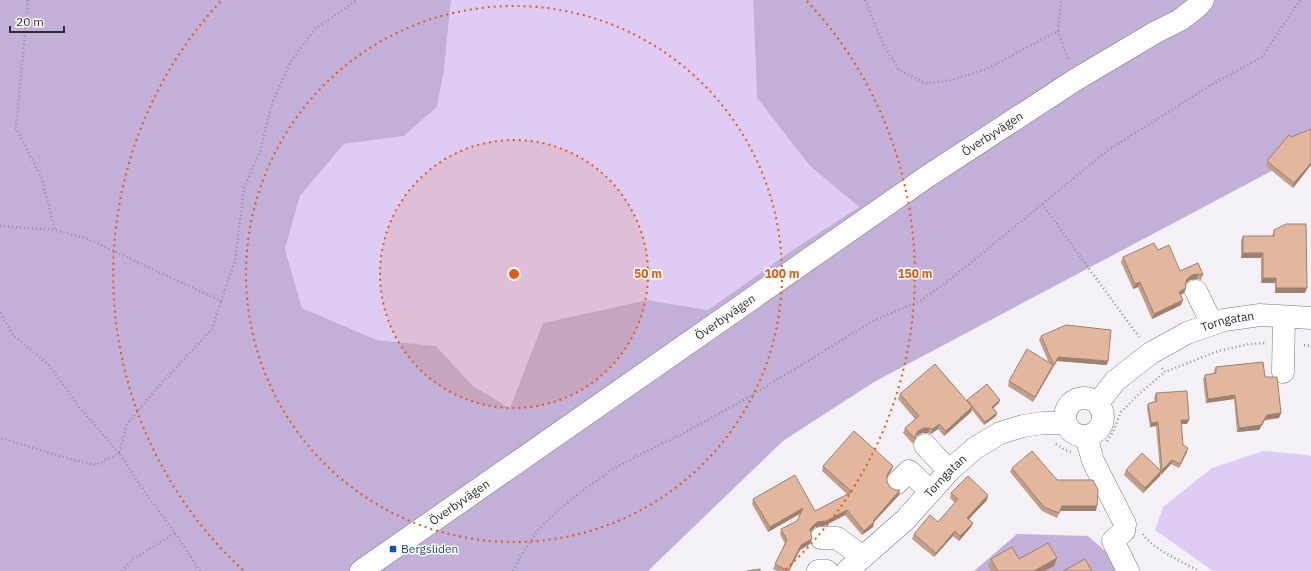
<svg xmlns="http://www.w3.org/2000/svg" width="1311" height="571" font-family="'IBM Plex Sans',sans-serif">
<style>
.green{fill:#deccf5}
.forest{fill:#c3b0d9}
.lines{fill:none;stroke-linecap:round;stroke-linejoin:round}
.minor-casing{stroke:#7b787e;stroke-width:23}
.path{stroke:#949296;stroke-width:2.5;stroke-dasharray:1 3;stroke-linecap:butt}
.minor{stroke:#fff;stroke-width:22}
.wall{fill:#c29d88}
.shaded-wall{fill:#9e806f}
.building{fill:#e2b79e;stroke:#9e806f}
.ring{fill:none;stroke:#e8590c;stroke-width:2;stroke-dasharray:2 4}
.transit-dot{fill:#1a4fb4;stroke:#fff;stroke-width:1.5}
.labels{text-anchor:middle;stroke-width:3;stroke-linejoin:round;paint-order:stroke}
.street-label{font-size:12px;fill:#2d2c2e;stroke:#fff}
.transit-label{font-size:12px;fill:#164399;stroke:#fff;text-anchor:start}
.centre{fill:#e8590c;stroke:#fff;stroke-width:2}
.ring-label{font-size:12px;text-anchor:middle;font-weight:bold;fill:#e8590c;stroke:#fff;stroke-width:3;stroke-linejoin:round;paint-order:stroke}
</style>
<rect width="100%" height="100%" fill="#f3f0f6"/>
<path class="green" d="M451,0H753L757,98L810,166L859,207L794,249L708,310L647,300L544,323L511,408L473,386L436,346L377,340L302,308L285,249L300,196L344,144L404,136L437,107L444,71Z
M1263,451L1308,455L1311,457V571H1213L1155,530L1163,507L1212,468Z"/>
<path class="forest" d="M0,0H451L444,71L437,107L404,136L344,144L300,196L285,249L302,308L377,340L436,346L473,386L510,408L543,323L647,300L708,310L794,249L859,207L810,166L757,98L753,0H1311V150L874,382L783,441L649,570V571H0Z
M1017,534L1088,536L1128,571H974Z"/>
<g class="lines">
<defs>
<g id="minor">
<path d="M1196,291L1212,324"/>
<path d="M1283,372L1284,317"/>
<circle cx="1084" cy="417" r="19"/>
<path id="s1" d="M1098,403L1115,381L1151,353L1187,333L1224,320L1260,315L1311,318"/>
<path d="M1086,436L1093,461L1125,524L1124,531L1113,541L1128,571"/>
<path d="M925,445L949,471"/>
<path d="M897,483L909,471L930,491"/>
<path d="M821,538H837L863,557"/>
<path id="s2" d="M361,571L928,176L1075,80L1156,32L1180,20L1198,6L1203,0"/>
<path d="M818,571H827"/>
<path id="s3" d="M847,571L905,520L949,471L975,448L1000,433L1023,426L1043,423H1066"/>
</g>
</defs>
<use href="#minor" class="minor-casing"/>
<path class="path" d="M28,0L16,128L42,179L55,230
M865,0L883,44L899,70L925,83L948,81L986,69L1058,31L1061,0
M1058,31L1068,60
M1042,204L1139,337
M0,226L55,230L88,239L221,301L235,261L244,188L260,151L272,103L291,61L315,29L357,0
M0,313L13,335L48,364L80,408L119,453L96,465L70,459L0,438
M1304,345L1311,346
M1162,368L1165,372L1218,351L1250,344L1265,343
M1107,441L1113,432L1121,412L1139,394L1165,372
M1056,444L1065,450L1071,452
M1143,534C1152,549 1183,562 1199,571
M122,571L133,559L175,533
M200,571L175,533L146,494L119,453L127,424L158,387L212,329L221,301
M513,571L522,554L537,531L554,514L582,491L613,469L647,451L690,430L749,397L873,321L922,300L946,283L1107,151L1211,85L1262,57L1300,0"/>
<use href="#minor" class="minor"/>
</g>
<path class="wall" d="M1267,161L1311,165L1293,188L1266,166Z
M1274,230L1305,293H1275V283H1261V258H1241V241L1243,236H1272Z
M1158,250L1180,271L1198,263L1203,275L1201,280L1197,279L1190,280L1186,284L1184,293L1180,295L1181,305L1152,319L1138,287L1133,289L1121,262L1123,257Z
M1041,336L1107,365L1057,361L1033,402L1008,386L1009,381L1049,363L1039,340Z
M1216,367L1265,377L1281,413L1279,418L1265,420L1259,430L1237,432L1234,399L1206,403L1203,379L1205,375L1214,373V371Z
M1156,393L1187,424H1181L1183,445L1187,452L1179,468L1171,464L1161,475V473L1160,476L1143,493L1124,475L1126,470H1160L1156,426L1150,427L1147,408L1148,404L1155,401L1154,398Z
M900,394L967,401V400L999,403L993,408L997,413L996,416L984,425L972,410L971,412L944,436L938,429L931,434L928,433H922L916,436L913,444L903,433L905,428L915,419L898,399Z
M823,466H893L891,471L887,477V482L890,487L899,495L874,522L873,527L862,535L845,515L824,526L815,527L811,532L810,544L800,550L789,571H777L773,569L785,544L780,534L781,529L797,521L800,514L768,532L752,504L753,499L815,511L847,494L822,471Z
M1012,468L1057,480L1096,511H1060L1057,518L1042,511L1010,472Z
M951,493L987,500L969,519L973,523L971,527L959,541L953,536L934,557L912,539L914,534L938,522L955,503L950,498Z
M1057,558L1054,566L1044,571H991L988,566L991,559H1019Z"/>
<path class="shaded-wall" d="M1311,163V165L1293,188L1294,183Z
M1243,253H1263L1261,258H1241Z
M1198,274L1197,279L1190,280L1185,284L1187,279L1192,275Z
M1263,278H1276L1275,283H1261Z
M1140,282L1138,287L1133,289L1135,284Z
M1186,288L1184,293L1177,297L1179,292Z
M1276,288H1307L1305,293H1275Z
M1183,300L1181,305L1152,319L1154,314Z
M1058,357L1108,361L1107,365L1057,361L1052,369Z
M1053,365L1051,370L1033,402L1035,397Z
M1235,395L1234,399L1206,403L1208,399Z
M1000,400L999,403L991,410L992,407Z
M972,407L971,412L944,436L946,431Z
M997,413L996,416L984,425L985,422Z
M1281,413L1279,418L1265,420L1259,430L1237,432L1239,428L1267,415Z
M1181,420H1189L1187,424H1179Z
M1158,422L1156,426L1150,427L1151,423Z
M939,424L938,429L931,434L933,429Z
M924,428H930L928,433H922L916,436L915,439V436L918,431Z
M1188,448L1187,452L1179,468L1180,464Z
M1172,460L1171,464L1161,475L1162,470Z
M893,466L891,471L885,479L887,475Z
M1161,471L1160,476L1143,493L1145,488Z
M900,490L899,495L874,522L873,527L862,535L864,531Z
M988,495L987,500L966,522L967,518Z
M1062,506H1097L1096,511H1060L1057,518Z
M803,508L801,513L768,532L770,527Z
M847,510L845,515L824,526L815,527L809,534L810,529L817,522Z
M973,523L971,527L959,541L960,536Z
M955,531L953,536L934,557L936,553Z
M812,539L810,544L800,550L789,571H788L801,545Z
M1057,558L1054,566L1044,571H1034Z"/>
<path class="building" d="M1311,129V163L1294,183L1267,161L1289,135L1291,137Z
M1286,224H1306L1307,288H1276V278H1263V253H1243V236H1274V230Z
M1154,243L1158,250L1169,245L1180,271L1198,263L1203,275L1198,274L1192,275L1187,279L1185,285L1186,288L1179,292L1183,300L1154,314L1140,282L1135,284L1123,257Z
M1066,325L1111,330L1108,361L1058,357L1054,365L1041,336Z
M1027,349L1053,365L1035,397L1009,381Z
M1263,362L1265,377H1277L1281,413L1267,415L1261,425L1239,428L1235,395L1208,399L1205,375L1216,373V367Z
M935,364L972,407L946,431L939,424L933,429L930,428H924L918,431L915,436V439L905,428L919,416L900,394Z
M987,384L1000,400L992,407L997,413L985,422L967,400Z
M1187,391L1189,420H1181L1183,445L1188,448L1180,464L1172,460L1162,470L1158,422L1151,423L1148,404L1157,401L1156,393Z
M854,431L893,466L887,475V482L890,487L895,490H900L873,521L874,522L864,531L847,510L826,521L817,522L810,529L812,539L801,545L788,571L775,564L787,540L781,529L797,521L803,508L770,527L753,499L795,475L815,511L852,492L823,466Z
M1032,451L1057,480H1093L1098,490L1097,506H1062L1059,513L1044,507L1012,468Z
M1142,453L1161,471L1145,488L1126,470Z
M968,476L988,495L967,518L973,523L960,536L955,531L936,553L914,534L930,515L938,522L958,499L951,493Z
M1048,543L1057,558L1034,571H998L991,559L1012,547L1019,559Z
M1085,559L1092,571H1063Z
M760,569V571H747Z"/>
<circle cx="514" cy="274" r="134" fill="#e8590c" fill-opacity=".12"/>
<g class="ring">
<circle cx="514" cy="274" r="134"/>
<circle cx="514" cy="274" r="268"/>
<path d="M243 570A401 401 0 0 1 221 1M807 1A401 401 0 0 1 785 570"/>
</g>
<rect class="transit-dot" x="389" y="545" width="8" height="8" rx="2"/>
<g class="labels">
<g class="street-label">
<text dy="4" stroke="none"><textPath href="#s2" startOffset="768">Överbyvägen</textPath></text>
<text dy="4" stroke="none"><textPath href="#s2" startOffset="444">Överbyvägen</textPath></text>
<text dy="4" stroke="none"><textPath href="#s1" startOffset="157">Torngatan</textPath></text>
<text dy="4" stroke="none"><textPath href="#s3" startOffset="137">Torngatan</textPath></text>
<text dy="4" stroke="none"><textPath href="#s2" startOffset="120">Överbyvägen</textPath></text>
</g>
<g class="transit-label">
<text x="401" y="553">Bergsliden</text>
</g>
</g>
<circle cx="514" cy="274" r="6" class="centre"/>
<g class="ring-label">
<text x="648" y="278">50 m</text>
<text x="782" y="278">100 m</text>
<text x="915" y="278">150 m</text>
</g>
<path d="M10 26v6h54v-6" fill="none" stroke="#2d2c2e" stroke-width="2"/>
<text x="16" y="26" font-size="12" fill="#2d2c2e" stroke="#ffffff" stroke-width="3" paint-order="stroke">20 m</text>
</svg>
